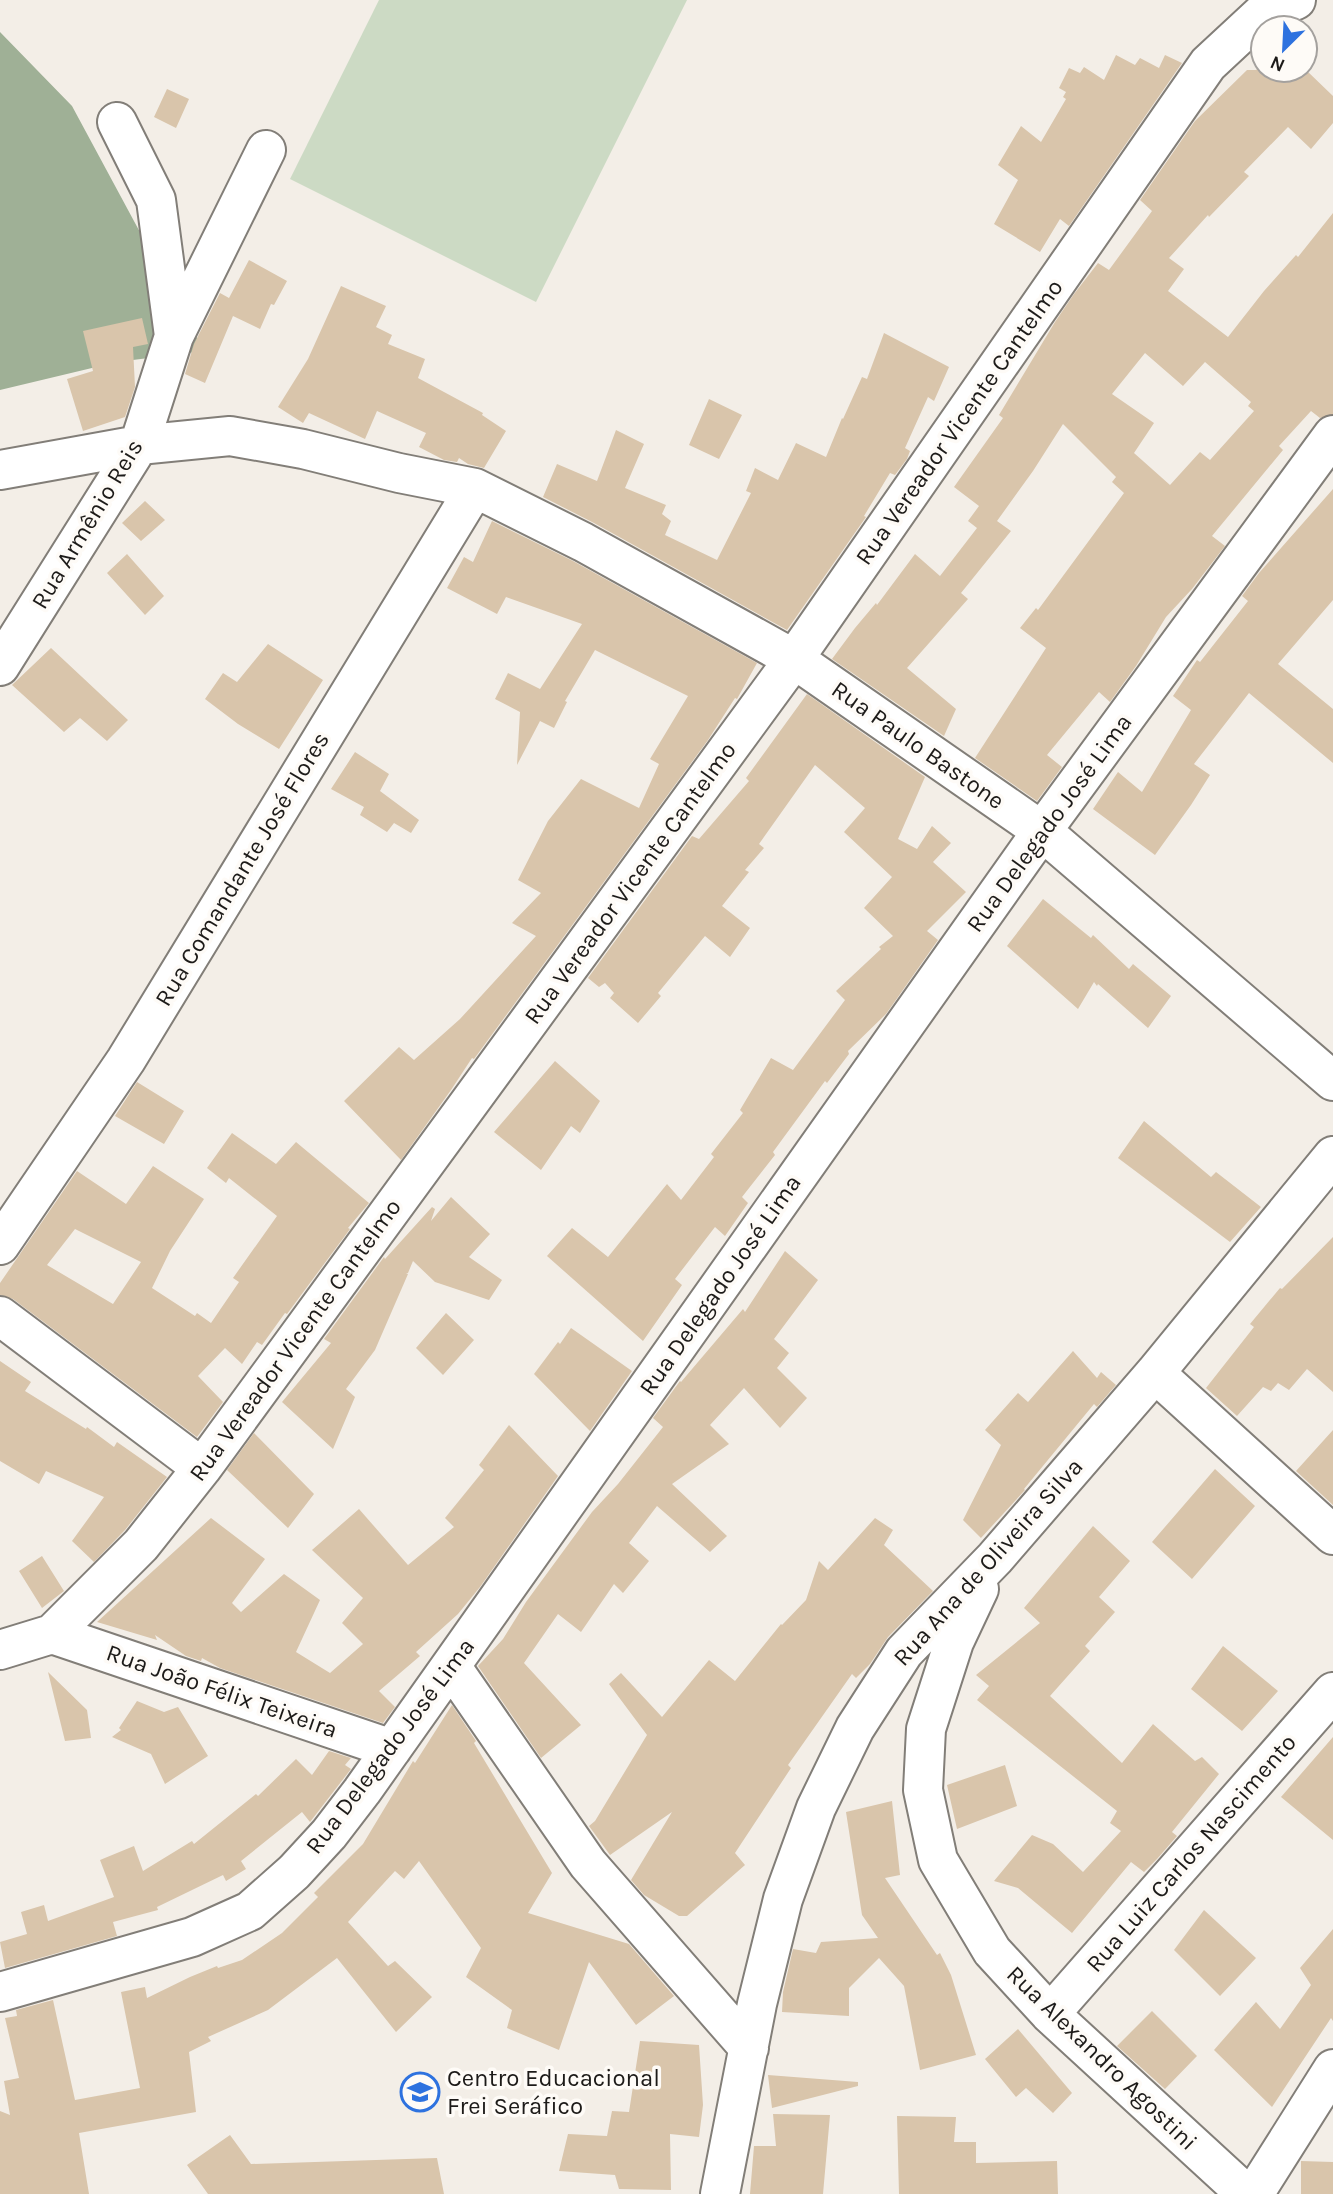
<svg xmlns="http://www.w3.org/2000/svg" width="1333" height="2194" font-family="Karla,sans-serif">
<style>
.green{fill:#ccdac4}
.forest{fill:#9fb096}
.building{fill:#d9c5ab;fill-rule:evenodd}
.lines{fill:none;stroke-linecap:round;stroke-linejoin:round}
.minor-casing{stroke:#827e78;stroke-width:42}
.minor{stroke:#fff;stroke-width:38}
.labels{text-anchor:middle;stroke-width:7;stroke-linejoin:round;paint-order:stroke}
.street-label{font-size:24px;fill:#1d1b19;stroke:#fefbf7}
.poi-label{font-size:24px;fill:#1d1b19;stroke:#fefbf7;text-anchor:start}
</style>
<rect width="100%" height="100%" fill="#f3eee7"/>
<path class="green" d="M379,0H687L536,302L290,179Z"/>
<path class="forest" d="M0,32L72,106L204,351L117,362L0,390Z"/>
<path class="building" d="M1116,55L1135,65L1140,58L1159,68L1165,55L1182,63L1069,226L1060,219L1040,252L994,224L1018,180L998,165L1021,126L1041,142L1066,99L1063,97L1066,92L1059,88L1069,68L1080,73L1084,67L1104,80Z
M1262,64L1263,70H1306L1333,96V123L1311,149L1288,127L1244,172L1249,176L1209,217L1208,215L1169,258L1184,269L1168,291L1228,337L1264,291L1296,255L1298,257L1333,213V414L1320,418L1311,411L1279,446L1283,450L1212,536L1225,546L1192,589L1166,617L1136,666L1110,702L1099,692L1047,755L1062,767L1037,801L975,758L1046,648L1020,628L1036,608L1038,610L1124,493L1112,482L1116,477L1063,424L1033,471L997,521L1011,531L961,593L968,599L907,668L956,709L944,736L832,659L855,628L876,603L877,605L915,554L940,576L977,528L968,521L979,506L954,487L1003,418L999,415L1055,322L1074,294L1098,263L1109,270L1152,211L1140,200L1195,121L1247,70H1256ZM1145,353L1183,386L1205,362L1251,402L1248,406L1254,411L1210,460L1200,452L1170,485L1134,453L1154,423L1112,394Z
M167,89L189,99L176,128L154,117Z
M249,260L287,281L274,305L271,304L260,329L233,316L205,383L185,374L194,344L220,293L229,298Z
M341,286L386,306L376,327L392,335L388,344L425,359L418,378L483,413L482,415L506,431L484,468L468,464L459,458L457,462L444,460L419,447L426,433L377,411L365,439L309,413L303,423L278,407L308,359Z
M142,318L148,344L133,347L135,387L125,417L83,431L67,379L93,371L83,331Z
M884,333L949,367L934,401L928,397L905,448L910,451L907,459L895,475L890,473L864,516L866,517L787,630L594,523L543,497L557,464L597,481L616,430L644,444L625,488L666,505L662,514L671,521L665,535L717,560L751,493L746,491L755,468L778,480L796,443L826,457L842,418L843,419L862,377L867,379Z
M709,399L742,415L719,459L689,445Z
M1333,489V600L1278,664L1333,709V763L1249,693L1194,764L1210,775L1191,805L1155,855L1093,809L1118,772L1142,792L1191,710L1173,696L1197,660L1200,662L1248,601L1242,596L1259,573Z
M145,501L165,520L141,541L122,523Z
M492,521L573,561L757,663L737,699L735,698L708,740L474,1059L472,1058L451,1090L401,1160L344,1101L399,1047L414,1060L460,1019L536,936L512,923L541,893L518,880L548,821L581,779L639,808L659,764L650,759L688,696L595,650L565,701L567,702L554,728L540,721L517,765L520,712L495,699L508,673L540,689L582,624L506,597L497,614L447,588L464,557L473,562Z
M127,554L164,596L145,615L107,573Z
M268,644L323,680L279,749L238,724L205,699L223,673L237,682Z
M51,648L128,720L107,741L80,718L64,732L12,685Z
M807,694L925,777L898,839L917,849L932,826L951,843L933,862L966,892L927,931L938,940L886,1014L848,1051L849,1054L827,1083L825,1081L773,1152L775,1155L742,1197L748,1203L725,1236L715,1227L675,1279L682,1285L643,1341L547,1256L572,1228L608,1257L667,1184L681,1200L714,1157L711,1154L743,1113L740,1110L771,1058L793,1070L845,1000L836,991L881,949L879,947L893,936L864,908L892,877L844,832L865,808L815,765L759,844L764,848L745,870L749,872L722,906L750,928L730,957L705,936L658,993L661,996L638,1023L610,998L614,993L605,983L599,987L588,978L692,836L699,839L749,781L746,778Z
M355,752L389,774L380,791L419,820L411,833L394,823L387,832L360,815L364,807L331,789Z
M1043,899L1091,938L1093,935L1129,969L1133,964L1171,996L1148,1028L1098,984L1097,986L1094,982L1078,1009L1007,946Z
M555,1061L600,1101L580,1133L571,1126L541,1170L494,1132Z
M137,1082L184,1111L164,1144L115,1116Z
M1144,1121L1211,1177L1216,1172L1261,1207L1230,1242L1118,1158Z
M232,1133L276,1164L296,1142L369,1203L348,1228L350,1229L287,1314L285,1313L262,1345L257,1342L242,1364L225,1348L198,1376L223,1402L197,1437L13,1299L0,1295V1283L77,1171L126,1204L153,1166L204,1199L170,1251L152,1288L195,1316L197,1313L211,1323L239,1282L233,1278L277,1216L229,1178L226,1183L207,1168ZM75,1229L141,1262L113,1304L47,1265Z
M451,1197L490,1234L469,1257L502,1280L489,1300L435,1282L413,1261L408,1273H406L408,1274L375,1350L346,1389L355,1397L333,1449L282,1402L331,1343L324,1339L384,1257L385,1259L432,1207L435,1209L431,1221Z
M1333,1237V1392L1307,1369L1289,1390L1278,1383L1271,1391L1263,1387L1237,1416L1206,1388L1254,1327L1250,1324L1280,1288L1282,1289Z
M785,1251L818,1280L774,1339L789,1353L777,1368L807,1398L780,1428L744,1388L710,1425L729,1444L672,1484L727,1536L710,1552L657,1506L629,1543L649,1561L623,1593L614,1584L581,1632L558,1614L524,1663L581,1725L541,1758L478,1666L503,1639L526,1602L592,1512L618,1484L663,1427L653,1418L680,1381L681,1382L743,1309L745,1312Z
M446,1313L474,1340L443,1375L416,1348Z
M571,1328L632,1371L590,1431L534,1374L558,1342L560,1344Z
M1073,1351L1097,1378L1101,1372L1116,1385L1097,1407L1094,1404L1024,1489L1025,1490L981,1538L963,1520L1001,1445L985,1430L1018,1393L1028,1402Z
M0,1361L31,1382L25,1391L86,1429L87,1427L114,1447L117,1442L167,1477L125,1530L94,1562L72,1541L104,1497L46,1471L39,1484L0,1461Z
M509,1425L558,1476L480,1587L458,1614L416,1652L420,1656L379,1691L395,1707L383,1723L220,1668L202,1658L201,1661L186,1656L155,1635L157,1640L97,1622L211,1518L265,1559L232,1603L241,1612L284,1574L320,1600L296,1652L330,1673L363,1644L342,1623L363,1598L312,1550L359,1509L408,1565L454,1527L445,1518L484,1470L479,1465Z
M1333,1430V1505L1296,1471Z
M254,1433L314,1494L288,1528L227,1470Z
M1215,1469L1255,1506L1192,1579L1152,1542Z
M875,1518L893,1530L884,1545L933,1591L888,1637L870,1664L856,1678L852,1674L788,1765L791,1768L735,1853L745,1865L687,1916H679L644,1895L631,1880L672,1812L610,1855L589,1826L595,1821L647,1735L609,1684L621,1673L662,1717L709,1660L735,1681L781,1624L782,1625L806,1600L819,1561L828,1570Z
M1093,1526L1130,1561L1099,1597L1115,1612L1085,1646L1090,1651L1050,1696L1122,1763L1153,1724L1195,1761L1202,1757L1219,1774L1172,1832L1177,1836L1157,1859L1144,1872L1131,1862L1072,1933L1018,1888L994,1881L1032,1835L1053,1844L1083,1872L1121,1831L1110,1823L1117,1811L977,1700L989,1686L976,1675L1040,1623L1024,1608Z
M42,1556L64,1591L42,1608L19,1571Z
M1223,1646L1278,1691L1242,1731L1191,1689Z
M48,1672L87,1710L91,1738L65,1741Z
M137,1701L164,1712L178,1707L208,1756L165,1784L151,1754L112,1737L121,1730L119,1728Z
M452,1705L476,1741L474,1743L552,1873L528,1913L629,1944L674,1996L636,2025L589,1962L559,2050L507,2028L512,2010L466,1977L481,1948L419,1861L404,1879L395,1871L348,1922L388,1966L395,1961L432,1997L396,2032L337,1958L268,2010L208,2037L211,2041L189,2052L196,2112L79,2133L89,2194H0V2111L10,2115L4,2081L19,2078L5,2018L17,2016L16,2010L53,2000L75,2100L140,2088L121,1992L145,1987L147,1998L190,1977L217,1966L218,1968L242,1960L282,1933L318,1897L314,1893L363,1844L413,1761L415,1763Z
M1333,1737V1840L1281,1797Z
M329,1751L351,1758L345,1765L351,1769L310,1822L302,1812L241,1861L246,1869L226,1881L223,1875L157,1907L158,1910L113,1922L117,1936L5,1968L0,1942L27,1934L21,1912L44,1905L48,1921L114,1897L100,1860L134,1846L143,1871L192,1841L194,1844L256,1794L258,1796L296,1759L312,1775Z
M1005,1765L1017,1806L957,1829L947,1785Z
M892,1801L900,1875L885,1878L937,1955L940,1953L951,1975L976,2055L920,2070L904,1986L879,1958L849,1988V2016L782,2012L783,1992L793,1949L816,1953L821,1942L878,1938L862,1915L846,1812Z
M1204,1910L1256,1958L1220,1996L1174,1950Z
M1333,1929V2021L1331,2018L1272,2107L1214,2050L1256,2002L1280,2029L1311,1985L1300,1968Z
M1152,2011L1197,2056L1165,2089L1117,2046Z
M1018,2029L1072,2093L1053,2113L1026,2088L1016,2097L985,2059Z
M640,2041L699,2045L703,2105L699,2137L670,2134L671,2190L619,2189L615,2175L559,2171L568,2134L607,2136L612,2111L629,2112Z
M768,2075L858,2082V2086L772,2108Z
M773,2114L830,2115L823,2194H750L754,2146H776Z
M897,2116L956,2117L954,2142H976V2163L1057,2161L1058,2194H899Z
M230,2135L251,2164L437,2158L444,2194H208L187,2165Z
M1301,2161L1333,2162V2194H1301Z"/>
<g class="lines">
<defs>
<path id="minor" d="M117,122L156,200L174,336
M0,470L139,445L230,436L303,449L399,473L475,488L583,542L794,659L1042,831L1333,1081
M0,666L139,445L174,336L266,150
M0,1245L126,1060L475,488
M0,1316L202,1468
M1155,1373L1333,1535
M979,1589L954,1642L926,1729L923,1790L938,1860L992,1951L1050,2014L1246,2194
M52,1634L392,1749
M0,1650L52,1634L141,1545L202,1468L794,659L1208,64L1265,11L1296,0
M451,1666L588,1864L749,2048
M0,1992L192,1937L250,1911L294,1872L329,1834L362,1791L1042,831L1333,435
M1050,2014L1333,1692
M720,2194L757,2004L783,1899L816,1808L855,1728L904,1652L995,1558L1155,1373L1333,1156
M1254,2194L1333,2069"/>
</defs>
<use href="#minor" class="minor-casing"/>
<use href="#minor" class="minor"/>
</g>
<defs>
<symbol id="school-ring" viewBox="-11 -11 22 22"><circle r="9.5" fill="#fefbf7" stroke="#2e72df" stroke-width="1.5"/><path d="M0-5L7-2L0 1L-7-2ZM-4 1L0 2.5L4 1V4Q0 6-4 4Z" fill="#2e72df"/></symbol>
</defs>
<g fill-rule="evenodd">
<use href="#school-ring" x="398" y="2070" width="44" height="44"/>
</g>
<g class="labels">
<g class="street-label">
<text transform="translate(959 422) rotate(-55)" y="8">Rua Vereador Vicente Cantelmo</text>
<text transform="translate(87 524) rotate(-59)" y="8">Rua Armênio Reis</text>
<text transform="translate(918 745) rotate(35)" y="8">Rua Paulo Bastone</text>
<text transform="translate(1049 823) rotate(-54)" y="8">Rua Delegado José Lima</text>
<text transform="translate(242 869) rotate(-59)" y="8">Rua Comandante José Flores</text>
<text transform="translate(630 883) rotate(-54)" y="8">Rua Vereador Vicente Cantelmo</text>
<text transform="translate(720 1285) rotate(-55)" y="8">Rua Delegado José Lima</text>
<text transform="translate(295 1340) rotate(-54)" y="8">Rua Vereador Vicente Cantelmo</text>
<text transform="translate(988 1562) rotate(-48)" y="8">Rua Ana de Oliveira Silva</text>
<text transform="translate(222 1691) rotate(19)" y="8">Rua João Félix Teixeira</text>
<text transform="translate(390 1746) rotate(-53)" y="8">Rua Delegado José Lima</text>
<text transform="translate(1191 1853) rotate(-49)" y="8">Rua Luiz Carlos Nascimento</text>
<text transform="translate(1102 2058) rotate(44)" y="8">Rua Alexandro Agostini</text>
</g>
<g class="poi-label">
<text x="447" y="2086">Centro Educacional<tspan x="447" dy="28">Frei Seráfico</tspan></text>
</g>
</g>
<g transform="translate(1284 49) rotate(204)"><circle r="33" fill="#fefbf7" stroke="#a4a19e" stroke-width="2"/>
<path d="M0-5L12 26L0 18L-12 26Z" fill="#2e72df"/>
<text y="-10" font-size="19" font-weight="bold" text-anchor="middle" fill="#1d1b19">N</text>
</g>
</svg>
